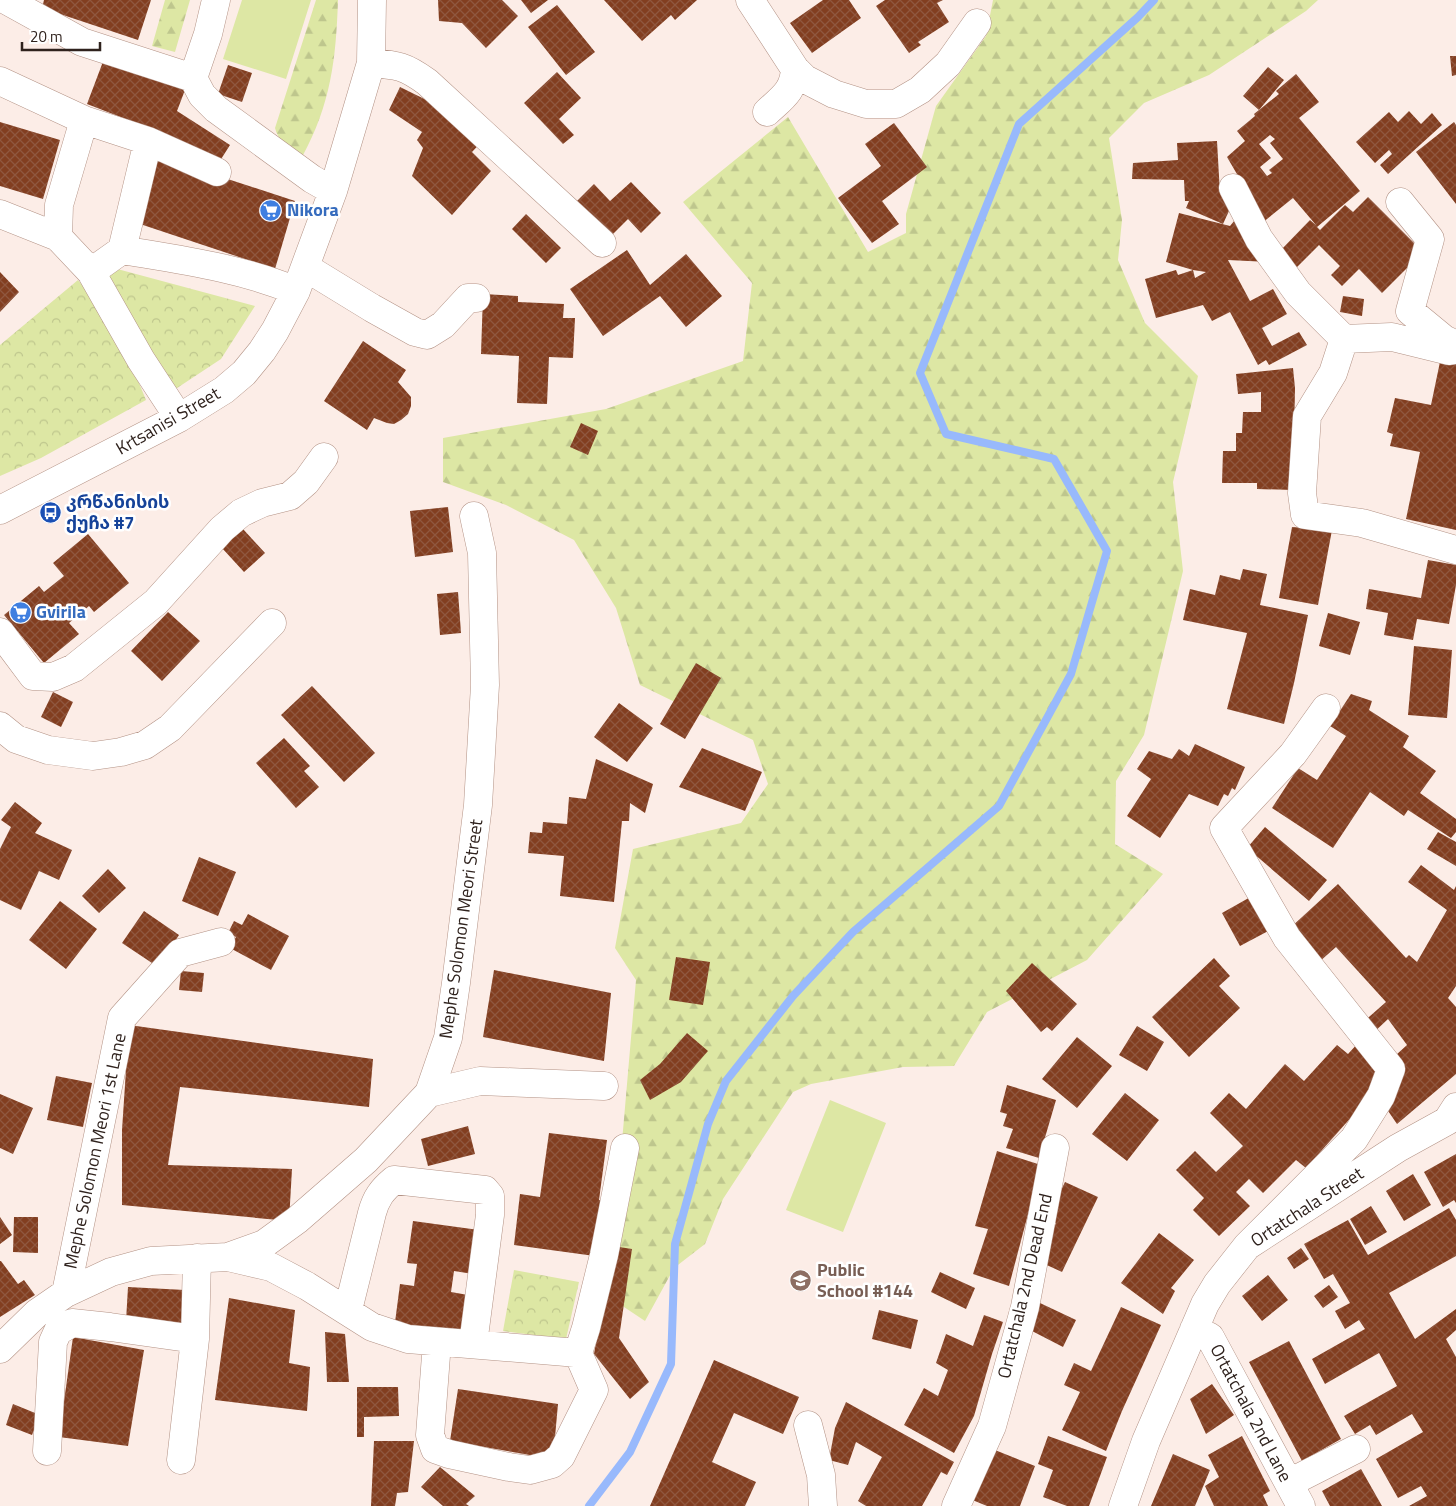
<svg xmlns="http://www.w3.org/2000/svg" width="1456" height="1506" font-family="'Titillium Web','Noto Sans Georgian',sans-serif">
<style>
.grass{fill:#dde7a4}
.forest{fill:url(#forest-firs)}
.park{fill:url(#park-crowns)}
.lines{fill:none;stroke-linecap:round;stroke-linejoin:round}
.stream{stroke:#98b9fc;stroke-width:8}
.building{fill:url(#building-cross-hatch);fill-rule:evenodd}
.minor-casing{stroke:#b39285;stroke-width:29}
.minor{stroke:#fff;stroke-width:28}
.labels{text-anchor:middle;stroke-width:5;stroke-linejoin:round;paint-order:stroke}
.shop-label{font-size:18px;font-weight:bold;fill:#366cbe;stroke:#fff;text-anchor:start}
.street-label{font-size:18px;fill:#2f221d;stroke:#fff}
.transit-label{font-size:18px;font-weight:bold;fill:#164399;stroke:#fff;text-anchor:start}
.education-label{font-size:18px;font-weight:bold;fill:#785e54;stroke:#fff;text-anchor:start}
</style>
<defs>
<pattern id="forest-firs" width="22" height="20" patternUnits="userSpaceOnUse" patternTransform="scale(1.25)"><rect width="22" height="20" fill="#dde7a4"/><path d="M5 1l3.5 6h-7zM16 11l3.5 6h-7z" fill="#bec68d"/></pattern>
<pattern id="park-crowns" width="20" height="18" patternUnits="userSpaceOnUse" patternTransform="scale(1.25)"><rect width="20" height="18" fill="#dde7a4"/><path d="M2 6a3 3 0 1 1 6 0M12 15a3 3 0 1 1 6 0" fill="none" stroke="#bec68d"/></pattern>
<pattern id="building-cross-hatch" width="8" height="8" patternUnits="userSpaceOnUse" patternTransform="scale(1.25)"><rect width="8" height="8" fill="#823e20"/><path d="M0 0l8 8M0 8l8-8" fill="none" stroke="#8f573f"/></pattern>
</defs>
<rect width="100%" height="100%" fill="#fcede7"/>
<path class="grass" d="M242,0H311L286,79L223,59Z
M830,1100L886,1123L843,1232L786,1210Z"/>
<path class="forest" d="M165,0H190L175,52L152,46Z
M316,0H338C336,59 331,104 302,157C290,150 278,141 275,128Z
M993,0H1318L1306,11L1209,75L1144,103L1109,138L1122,220L1118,260L1145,323L1198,376L1173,482L1183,571L1144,735L1116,781L1115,844L1163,874L1087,960L987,1012L954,1066L903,1067L811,1084L793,1092L723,1199L705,1244L674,1268L645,1321L615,1301L613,1246L636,980L615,948L633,849L741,823L768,784L753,740L640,685L616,608L574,540L506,505L443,482V438L606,409L743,361L752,283L683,202L788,117L868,252L906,233V214L936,106L986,36Z"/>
<path class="park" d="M95,263L255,306L221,359L168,394Z
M78,280L101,308L124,347L146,400L41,458L0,476V345Z
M514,1270L579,1282L566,1339L503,1331Z"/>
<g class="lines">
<path class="stream" d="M589,1506L630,1452L671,1364L675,1244L708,1124L726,1081L793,996L853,932L999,806L1071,674L1107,551L1054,459L946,434L920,373L1019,124L1138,17L1154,0"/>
</g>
<path class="building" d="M44,0H151L138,40L42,8Z
M438,0H502L518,16L486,48L462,23L439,21Z
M521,0H548L531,13Z
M604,0H697L675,20L671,15L642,41Z
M823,0H849L861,18L812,53L790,23Z
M885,0H943L937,3L949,22L918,42L921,45L909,53L876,6Z
M557,5L595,52L566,75L528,27Z
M1450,56H1456V75L1452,76Z
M104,59L185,90L177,111L230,145L218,164L167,135L87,104Z
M228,65L252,73L242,102L218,94Z
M1268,67L1284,80L1259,110L1279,94L1276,91L1296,74L1319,102L1299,118L1360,191L1317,227L1320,230L1345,205L1353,212L1368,197L1423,252L1382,293L1359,269L1342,286L1331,275L1340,266L1319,245L1295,269L1279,252L1310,220L1316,225L1293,198L1262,223L1248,193L1227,157L1245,141L1237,131L1255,116L1254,114L1259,110L1243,96ZM1270,135L1275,139L1270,143L1283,159L1269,170L1272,173L1267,176L1260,167L1271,158L1259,144Z
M557,72L581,98L559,119L574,135L563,144L524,103Z
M400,87L465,119L486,137L472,152L491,171L452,215L412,176L423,148L417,140L422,132L389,110Z
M1409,111L1421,124L1432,113L1442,125L1388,174L1380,165L1392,154L1389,150L1375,163L1356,142L1389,112L1398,122Z
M0,122L60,140L43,199L0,186Z
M1454,122L1456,125V204L1416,152Z
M894,123L927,167L882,201L899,224L872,243L838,198L881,166L865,144Z
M1217,141L1220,194L1234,200L1223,224L1186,208L1189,201H1185L1184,180L1132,179L1133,163L1178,160L1177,143Z
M154,155L295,201L275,269L137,223Z
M631,182L661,213L641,233L628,219L608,239L574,204L594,184L610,201Z
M1179,213L1230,226L1239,215L1269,262L1228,260L1250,301L1273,289L1287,314L1262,328L1272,346L1299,332L1307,345L1269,365L1266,360L1258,365L1230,312L1212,321L1203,305L1156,318L1145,279L1176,270L1178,275L1193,270L1195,278L1206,272L1193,270L1166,262Z
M526,214L561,248L546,263L512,229Z
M627,250L650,285L686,254L722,296L686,327L660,296L603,336L570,289Z
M0,272L19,292L0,312Z
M483,294L518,296V302L564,304L563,318H575L573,358L549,357L547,404L517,403L519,356L481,354Z
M1343,296L1364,299L1362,316L1340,312Z
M363,341L406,370L398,382L411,397V406L408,414L401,420L394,424L387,423L374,418L367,430L324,401Z
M1441,357L1456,360V530L1406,519L1420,452L1390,446L1393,434L1387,432L1395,398L1431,405Z
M1293,368L1295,388L1293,490L1257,489V483H1222L1223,451H1236V433H1242L1243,412H1261V392L1238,394L1236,374Z
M581,423L598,431L588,455L570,447Z
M448,507L453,552L415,557L410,511Z
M1292,527L1332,530L1318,605L1279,598Z
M243,529L265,553L244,572L222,548Z
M88,534L129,583L94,612L89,606L69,623L79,634L44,663L4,615L39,586L44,592L64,576L53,563Z
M1428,560L1456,565V585L1449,624L1417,619L1413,640L1384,635L1388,613L1366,609L1369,589L1421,598Z
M1243,569L1267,574L1260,605L1308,615L1294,683L1284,724L1227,709L1247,633L1183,620L1190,589L1215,595L1220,575L1240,580Z
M458,592L461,633L440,635L437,594Z
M168,612L200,641L162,681L131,651Z
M1328,613L1360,622L1350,655L1319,646Z
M1414,646L1452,650L1447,718L1408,715Z
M696,663L721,678L685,739L660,724Z
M312,686L375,753L344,782L281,715Z
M53,692L73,702L61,727L41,717Z
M1351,694L1372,701L1369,710L1409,736L1403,747L1436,771L1420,793L1456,819V832L1451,838L1408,810L1404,816L1370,792L1333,848L1272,808L1298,768L1317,780L1346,736L1330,726Z
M619,703L653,728L627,762L594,737Z
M284,738L310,766L304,771L319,787L296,808L256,763Z
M1195,744L1245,767L1235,790L1232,788L1228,796L1224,794L1218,806L1189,794L1160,838L1127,816L1151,779L1137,769L1149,751L1172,759L1179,749L1189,756Z
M702,748L762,772L745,811L679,787Z
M596,759L653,784L645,813L630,803L629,821H622L614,902L560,896L564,856L528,853L530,832L542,833L543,822L567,824L569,797L586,799Z
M15,802L42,823L35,833L72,850L59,880L39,871L21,910L0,900V849L11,827L1,820Z
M1265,827L1327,880L1309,901L1247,848Z
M1438,832L1456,842V866L1427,849Z
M199,857L236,872L218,916L182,901Z
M1421,865L1454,890L1456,886V986L1448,998L1456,1007V1074L1397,1124L1384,1105L1395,1077L1405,1069L1396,1055L1407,1045L1388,1019L1371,1035L1361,1024L1386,1002L1336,947L1319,962L1289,929L1338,884L1406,958L1409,955L1417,962L1447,910L1408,882Z
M108,869L126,888L99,913L82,896Z
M1254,895L1272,929L1240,946L1222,913Z
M60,901L97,929L66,969L29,940Z
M144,911L179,935L158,967L122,943Z
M248,914L289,936L271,970L230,948L236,937L228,933L234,921L242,925Z
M676,957L710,962L703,1005L669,1000Z
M1214,958L1230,976L1219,986L1240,1008L1189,1057L1152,1017Z
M1032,963L1077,1004L1052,1031L1047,1027L1041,1032L1006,991Z
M494,970L611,993L604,1061L483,1037Z
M181,971L204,973L202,992L179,990Z
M129,1025L373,1059L369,1107L180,1087L168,1165L292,1169L289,1221L122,1205V1130Z
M1137,1026L1164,1042L1147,1071L1119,1055Z
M687,1033L708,1051L681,1082L650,1100L640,1080L660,1064Z
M1077,1037L1112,1066L1077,1108L1042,1079Z
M1359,1042L1385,1070L1380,1085L1306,1168L1296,1160L1263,1193L1249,1179L1236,1192L1250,1206L1219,1236L1193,1210L1204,1198L1176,1170L1195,1151L1216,1172L1243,1146L1210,1113L1229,1093L1246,1109L1285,1064L1304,1081L1337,1045L1348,1054Z
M56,1076L92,1083L83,1127L47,1120Z
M1007,1085L1056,1100L1039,1158L1006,1148L1013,1129L1003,1126L1007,1114L1000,1112Z
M1125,1093L1159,1120L1127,1161L1092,1134Z
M0,1094L33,1108L13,1154L0,1148Z
M468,1126L475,1154L428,1166L421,1139Z
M549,1133L607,1140L599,1200L609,1202L602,1257L514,1245L520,1194L540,1197Z
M997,1151L1041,1165L1009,1286L973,1274L988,1229L975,1226Z
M1456,1154V1203L1454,1200L1443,1207L1424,1172Z
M1413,1174L1431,1205L1404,1221L1386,1191Z
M1065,1182L1098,1197L1062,1272L1038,1261L1056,1223L1047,1219Z
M1371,1206L1387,1232L1365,1245L1350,1219Z
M1449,1208L1456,1220V1256L1389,1293L1415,1339L1456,1309V1330L1446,1339L1456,1357V1506H1409L1427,1496L1421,1486L1398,1498L1376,1459L1423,1432L1412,1414L1376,1435L1370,1425L1355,1434L1344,1416L1397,1386L1379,1353L1325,1384L1312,1359L1365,1329L1359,1320L1345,1329L1335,1311L1350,1303L1333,1274L1324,1279L1304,1244L1348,1220L1368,1255Z
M0,1217L12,1235L0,1244Z
M14,1217H38V1253L13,1252Z
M413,1221L479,1230L473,1274L454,1271L451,1292L468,1295L463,1339L394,1330L400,1284L414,1286L417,1264L407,1263Z
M1159,1233L1194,1260L1171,1288L1175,1291L1163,1314L1121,1283Z
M613,1246L632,1249L619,1338L649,1382L630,1399L594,1354Z
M1301,1248L1309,1259L1294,1269L1287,1258Z
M0,1261H1L18,1284L24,1280L35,1295L0,1317Z
M940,1272L975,1288L966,1309L931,1292Z
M1268,1275L1288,1300L1262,1321L1242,1296Z
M1329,1285L1338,1297L1323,1308L1314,1296Z
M128,1287L185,1290L183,1323L126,1321Z
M229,1298L295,1310L289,1363L310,1367L307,1411L215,1400Z
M1040,1303L1076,1320L1063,1347L1032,1331Z
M1121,1307L1161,1325L1122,1411L1106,1451L1062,1430L1080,1392L1064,1385L1074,1363L1091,1371Z
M879,1310L918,1320L911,1349L872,1339Z
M984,1315L1003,1322L992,1354L974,1416L954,1453L904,1425L924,1388L938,1396L948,1370L936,1363L946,1334L973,1346Z
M325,1332L345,1334L349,1382H327Z
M73,1337L144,1350L128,1446L59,1437Z
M1289,1341L1341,1439L1302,1461L1249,1362Z
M714,1360L799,1397L783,1434L734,1413L712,1462L756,1482L745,1506H650Z
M1212,1384L1234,1415L1206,1434L1190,1399Z
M357,1387H398L399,1416L364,1417V1437H357Z
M458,1389L558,1404L553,1459L450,1441Z
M846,1402L954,1462L947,1475L941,1472L922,1506H866L858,1501L882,1457L856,1442L848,1465L829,1460L835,1428Z
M13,1404L40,1415L32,1435L6,1425Z
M1048,1436L1107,1457L1089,1506H1067L1043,1497L1053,1470L1038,1464Z
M1242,1436L1270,1491L1263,1495L1268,1506H1214L1205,1486L1219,1477L1208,1455Z
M374,1441H414L408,1492L397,1493L395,1506H371Z
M990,1448L1035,1466L1020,1506H987L970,1499Z
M1173,1454L1210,1470L1195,1506H1151Z
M440,1467L475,1496L466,1504L469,1506H443L421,1487Z
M1361,1469L1382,1506H1330L1322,1491Z"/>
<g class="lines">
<defs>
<path id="minor" d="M6,0L82,42L193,78
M216,0L208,34L193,78L202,95L216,109L312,179L333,191
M750,0L795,69L805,79L834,94L866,104H896L920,90L948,64L977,23
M371,63C398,65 405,66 427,82L602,243
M0,81L84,120L59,205L58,237L91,272L141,360L179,418
M767,112C782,98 794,91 795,69
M84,120L148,141L217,172
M1233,188L1259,239L1298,293L1344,339L1333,373L1307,416L1302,493L1305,515L1362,523L1456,550
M1400,202L1430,239L1410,311L1444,339L1456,345
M0,214L58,237
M122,250L148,141
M305,267L372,308L415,332L427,335L443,325L468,298H476
M91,272L122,250C181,260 241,268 296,291
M1344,339L1392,337L1449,351L1455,350
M0,510L179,418L224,390L244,373L262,351L275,331L296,291L333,191L371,63L372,0
M0,632L33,676L53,677L74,668L156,602L222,529L241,513L262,503L290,496L306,482L324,457
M0,726L16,739L48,750L93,756L121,752L145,745L170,728L272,623
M429,1093L480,1081L604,1086
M1247,1246L1354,1139L1381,1096L1391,1069L1287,938L1224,828L1293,754L1326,708
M228,1257L271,1267L307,1286L372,1327L408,1339L578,1353
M66,1293L122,1018L180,953L221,942
M348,1310L372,1213C376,1198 382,1190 394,1180L485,1190L490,1196V1215L473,1344
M1194,1329L1210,1337L1301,1506
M437,1342L430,1435L435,1449L449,1454L509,1467L530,1470L552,1464L561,1456L594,1390L578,1353L586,1328L604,1255L625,1148
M0,1349L37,1313L66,1293L111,1272L151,1261L228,1257L264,1244L297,1220L366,1160L429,1093L448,1038L456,983L478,805L485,685L482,553L474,516
M808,1425L821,1475L823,1506
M47,1451L53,1342L58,1331L72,1323L110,1327L195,1339
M181,1460L195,1339L197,1258
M1289,1483L1356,1449
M956,1506L992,1426L1025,1307L1055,1148
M1123,1506L1146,1441L1205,1304L1217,1284L1247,1246L1398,1148L1447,1121L1456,1107"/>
</defs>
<use href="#minor" class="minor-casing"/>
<use href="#minor" class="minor"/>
</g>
<defs>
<symbol id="supermarket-disc" viewBox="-11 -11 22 22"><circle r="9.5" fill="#3f7fe0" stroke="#fff"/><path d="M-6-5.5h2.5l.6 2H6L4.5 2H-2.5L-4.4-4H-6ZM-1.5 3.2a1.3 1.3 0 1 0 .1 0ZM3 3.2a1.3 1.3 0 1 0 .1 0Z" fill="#fff"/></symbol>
<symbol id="bus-disc" viewBox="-11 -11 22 22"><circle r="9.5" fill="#1a4fb4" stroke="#fff"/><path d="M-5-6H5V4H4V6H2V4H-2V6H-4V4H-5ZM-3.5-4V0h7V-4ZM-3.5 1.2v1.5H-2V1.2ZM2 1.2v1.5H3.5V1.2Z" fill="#fff"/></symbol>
<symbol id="school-disc" viewBox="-11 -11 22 22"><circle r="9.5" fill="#8d6e63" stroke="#fff"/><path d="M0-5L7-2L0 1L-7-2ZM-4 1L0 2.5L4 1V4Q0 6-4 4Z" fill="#fff"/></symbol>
</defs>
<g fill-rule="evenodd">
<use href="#supermarket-disc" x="258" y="198" width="25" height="25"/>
<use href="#bus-disc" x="38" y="500" width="25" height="25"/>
<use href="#supermarket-disc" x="8" y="600" width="25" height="25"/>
<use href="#school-disc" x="788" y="1268" width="25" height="25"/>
</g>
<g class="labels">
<g class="shop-label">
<text x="287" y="216">Nikora</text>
<text x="36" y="618">Gvirila</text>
</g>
<g class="street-label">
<text transform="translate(168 421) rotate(-30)" y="6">Krtsanisi Street</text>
<text transform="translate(461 929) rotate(-82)" y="6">Mephe Solomon Meori Street</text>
<text transform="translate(95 1151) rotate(-78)" y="6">Mephe Solomon Meori 1st Lane</text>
<text transform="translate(1307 1207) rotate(-33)" y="6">Ortatchala Street</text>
<text transform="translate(1025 1286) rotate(-77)" y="6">Ortatchala 2nd Dead End</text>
<text transform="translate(1251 1413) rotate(62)" y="6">Ortatchala 2nd Lane</text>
</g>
<g class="transit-label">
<text x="66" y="508">კრწანისის<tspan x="66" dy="21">ქუჩა #7</tspan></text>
</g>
<g class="education-label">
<text x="817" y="1276">Public<tspan x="817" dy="21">School #144</tspan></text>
</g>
</g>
<path d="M22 42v8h78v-8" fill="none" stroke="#2f221d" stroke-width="2.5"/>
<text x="30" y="42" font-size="15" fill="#2f221d" stroke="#ffffff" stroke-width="4" paint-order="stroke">20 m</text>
</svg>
